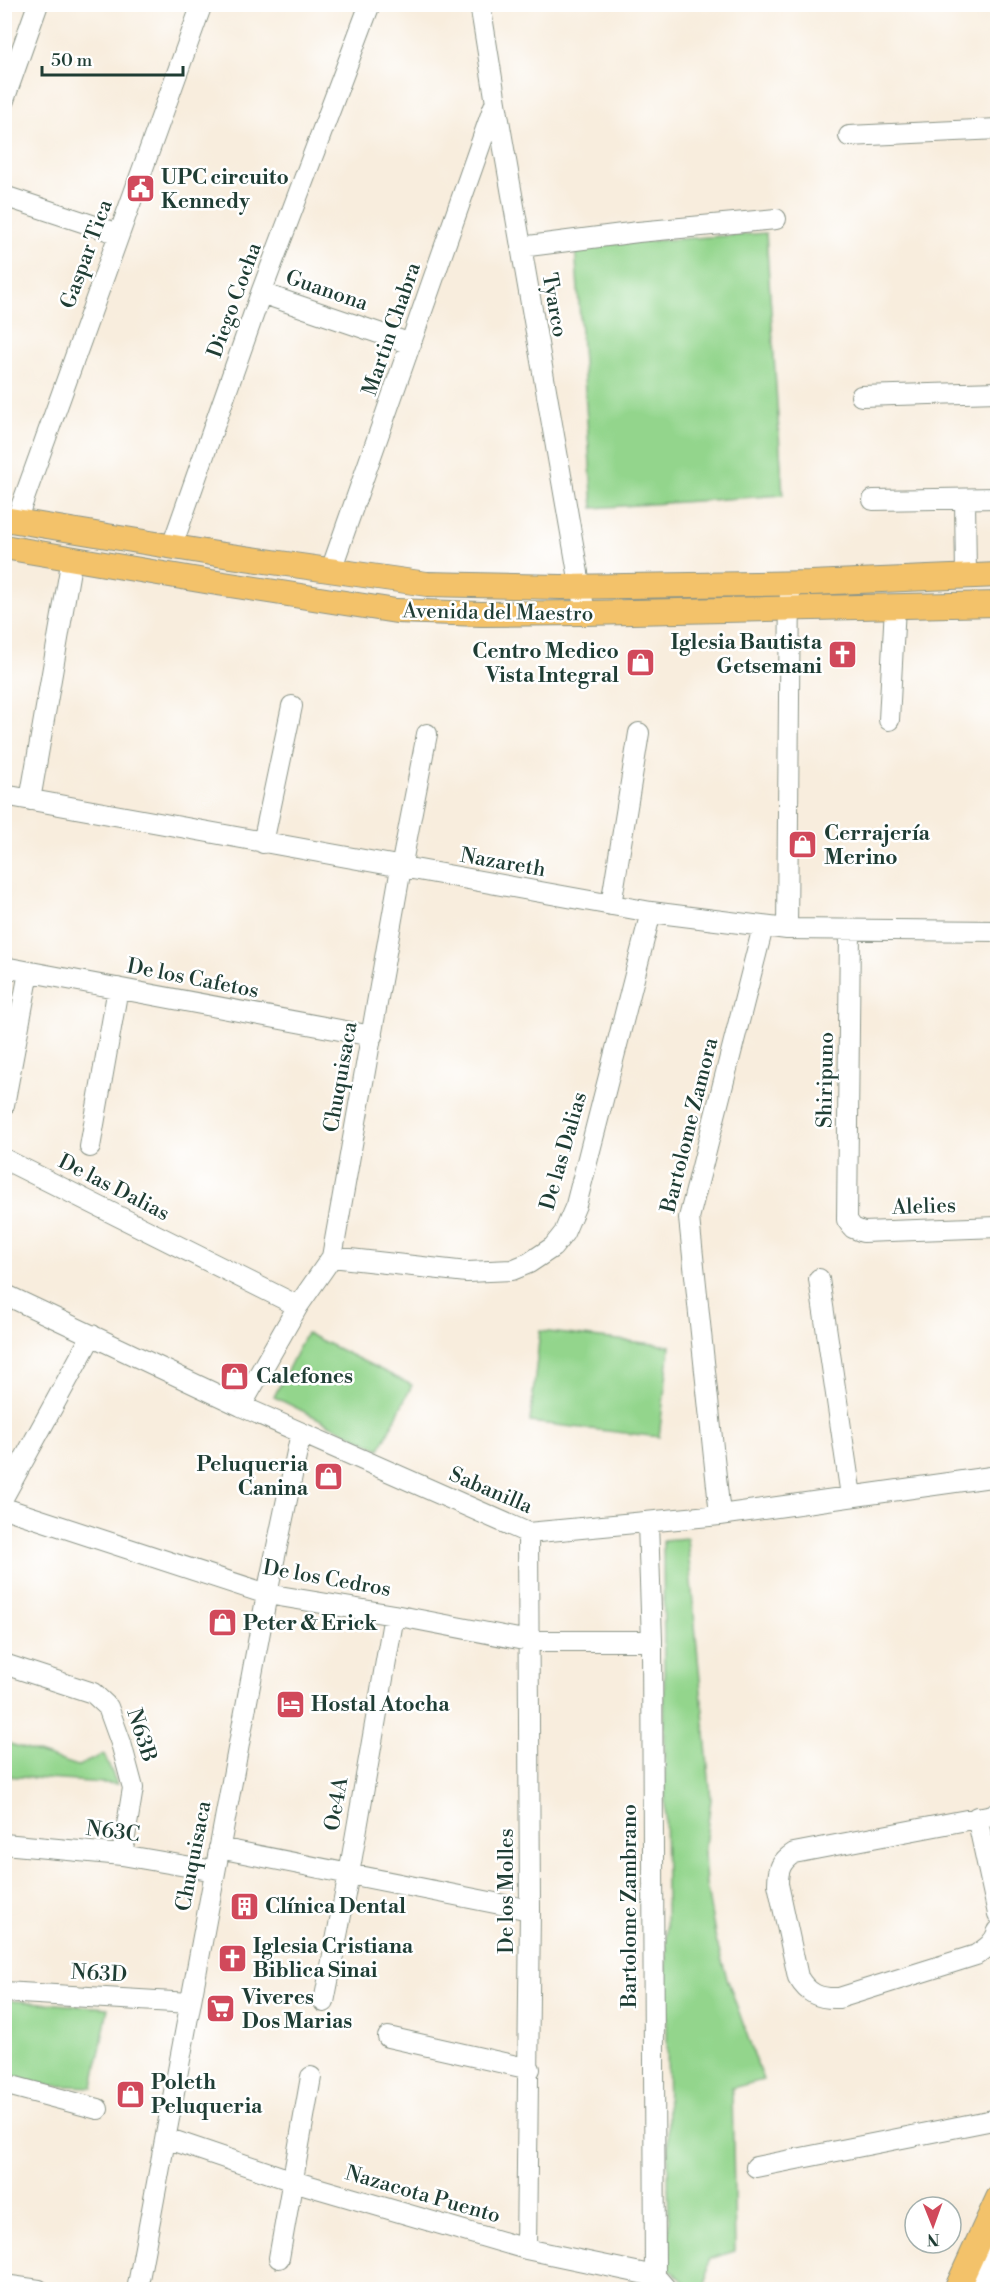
<svg xmlns="http://www.w3.org/2000/svg" width="1002" height="2294" font-family="'Libre Bodoni',serif">
<style>
.green{fill:#93d58c;stroke:#598960;stroke-width:1.5}
.lines{fill:none;stroke-linecap:round;stroke-linejoin:round}
.minor-casing{stroke:#8c9588;stroke-width:22}
.major-casing{stroke:#8c9588;stroke-width:26}
.minor{stroke:#fff;stroke-width:20}
.major{stroke:#f3c26a;stroke-width:24}
.labels{text-anchor:middle;stroke-width:5;stroke-linejoin:round;paint-order:stroke}
.poi-label{font-size:21px;font-weight:bold;fill:#1f3d34;stroke:#fff;text-anchor:start}
.street-label{font-size:21px;fill:#1f3d34;stroke:#fff}
</style>
<rect width="100%" height="100%" fill="#fff"/>
<filter id="ink" filterUnits="userSpaceOnUse"><feTurbulence type="fractalNoise" baseFrequency=".0167" numOctaves="2"/><feDisplacementMap in="SourceGraphic" scale="12" xChannelSelector="R" yChannelSelector="G"/><feConvolveMatrix kernelMatrix="1 2 1 2 8 2 1 2 1" color-interpolation-filters="sRGB"/></filter>
<filter id="wash" filterUnits="userSpaceOnUse"><feTurbulence type="fractalNoise" baseFrequency=".008" numOctaves="4" result="noise"/><feDisplacementMap in="SourceGraphic" scale="24" xChannelSelector="R" yChannelSelector="G"/><feGaussianBlur stdDeviation="1.35" result="paint"/><feColorMatrix in="noise" values="0 0 0 0 0 0 0 0 0 0 0 0 0 0 0 0 0 1.4 0 .05"/><feComposite in="paint" operator="in"/></filter>
<g filter="url(#wash)">
<rect width="100%" height="100%" fill="#f8eddd"/>
<path class="green" d="M766,233L783,495L593,508L575,246Z
M540,1331L670,1346L659,1437L530,1422Z
M306,1333L412,1385L380,1449L274,1397Z
M687,1538L711,1799L704,1853L706,1884L716,1940L727,1978L763,2080L732,2088L735,2251L709,2259L706,2290L692,2289L669,2268L663,1540Z
M4,1742L78,1766L104,1754L117,1784L5,1776Z
M4,2000L108,2008L93,2087L39,2085L5,2072Z"/>
</g>
<g filter="url(#ink)">
<g class="lines">
<defs>
<path id="minor" d="M480,4L496,103L585,613
M4,100L38,4
M849,136L998,129
M4,196L119,234
M521,247L638,232L776,219
M261,293L411,344
M861,396L998,392
M965,499L966,576
M873,500L998,498
M16,521L202,4
M172,546L261,293L370,4
M331,570L494,106
M889,720L895,606
M4,795L651,912L787,929L998,931
M30,800L72,558
M263,843L292,706
M611,905L639,733
M787,929L790,583
M850,930L847,1220L853,1228L863,1232L998,1227
M4,967L372,1036
M4,1105L29,972
M90,1147L118,988
M4,1159L298,1306
M332,1257L467,1272L512,1270L529,1263L553,1247L564,1233L576,1205L651,912
M819,1279L851,1496
M4,1294L241,1406L528,1533L720,1515L998,1476
M241,1406L298,1306L332,1257L401,868L427,734
M4,1496L92,1335
M4,1508L267,1594L394,1615L529,1641H652
M720,1515L689,1218L763,927
M648,1523L652,1641L655,2276L652,2290
M4,1664L93,1693L108,1707L121,1743L133,1788L122,1855
M998,1814L794,1853C781,1861 778,1869 778,1884L798,1977C808,1994 819,1999 839,1998L976,1955C987,1948 994,1943 998,1931
M977,1817L998,1914
M4,1844L122,1855L215,1871
M219,1848L530,1910
M4,1992L190,2003
M324,2002L349,1874L394,1615
M388,2037L530,2069
M4,2084L98,2109
M166,2138L293,2181L526,2249L655,2276L667,2290
M756,2167L998,2119
M526,2249L530,1910L528,1533
M279,2258L311,2077
M4,2285L39,2290
M137,2290L267,1594L301,1433
M969,2290L998,2231
M986,2290L998,2267"/>
<path id="major" d="M4,519L217,554L427,584L561,587L811,583L998,575
M4,547L211,582L396,611L481,614L585,613L998,604
M956,2290L998,2198"/>
</defs>
<use href="#minor" class="minor-casing"/>
<use href="#major" class="major-casing"/>
<use href="#minor" class="minor"/>
<use href="#major" class="major"/>
</g>
</g>
<defs>
<symbol id="civic-square" viewBox="-11 -11 22 22"><rect x="-9" y="-9" width="18" height="18" rx="4" fill="#d1495b" stroke="#fff"/><path d="M-.6-6.5H3V-4.5H.6V-3L4-1V1h2V6H-6V1h2V-1L-.6-3ZM-1.2 2.5V6h2.4V2.5Z" fill="#fff"/></symbol>
<symbol id="church-square" viewBox="-11 -11 22 22"><rect x="-9" y="-9" width="18" height="18" rx="4" fill="#d1495b" stroke="#fff"/><path d="M-1.2-6h2.4v3.5h3.3v2.4h-3.3V6h-2.4V-.1h-3.3v-2.4h3.3Z" fill="#fff"/></symbol>
<symbol id="shop-square" viewBox="-11 -11 22 22"><rect x="-9" y="-9" width="18" height="18" rx="4" fill="#d1495b" stroke="#fff"/><path d="M-5-2.5h2.3a2.7 3.5 0 0 1 5.4 0H5L5.5 6h-11ZM-1.5-2.5h3a1.5 2.3 0 0 0-3 0Z" fill="#fff"/></symbol>
<symbol id="hotel-square" viewBox="-11 -11 22 22"><rect x="-9" y="-9" width="18" height="18" rx="4" fill="#d1495b" stroke="#fff"/><path d="M-6-4.5h1.5V1H6V5H4.5V3h-9V5H-6ZM-4 0a1.8 1.8 0 1 1 3.6 0ZM.5 0V-2.5h3Q6-2.5 6 0Z" fill="#fff"/></symbol>
<symbol id="building-square" viewBox="-11 -11 22 22"><rect x="-9" y="-9" width="18" height="18" rx="4" fill="#d1495b" stroke="#fff"/><path d="M-4-6H4V6H1V3H-1V6H-4ZM-2.5-4.3h1.7v1.8h-1.7ZM.8-4.3h1.7v1.8H.8ZM-2.5-1h1.7V.8h-1.7ZM.8-1h1.7V.8H.8Z" fill="#fff"/></symbol>
<symbol id="supermarket-square" viewBox="-11 -11 22 22"><rect x="-9" y="-9" width="18" height="18" rx="4" fill="#d1495b" stroke="#fff"/><path d="M-6-5.5h2.5l.6 2H6L4.5 2H-2.5L-4.4-4H-6ZM-1.5 3.2a1.3 1.3 0 1 0 .1 0ZM3 3.2a1.3 1.3 0 1 0 .1 0Z" fill="#fff"/></symbol>
</defs>
<g fill-rule="evenodd">
<use href="#civic-square" x="124" y="172" width="33" height="33"/>
<use href="#church-square" x="826" y="638" width="33" height="33"/>
<use href="#shop-square" x="624" y="646" width="33" height="33"/>
<use href="#shop-square" x="786" y="828" width="33" height="33"/>
<use href="#shop-square" x="218" y="1360" width="33" height="33"/>
<use href="#shop-square" x="312" y="1460" width="33" height="33"/>
<use href="#shop-square" x="206" y="1606" width="33" height="33"/>
<use href="#hotel-square" x="274" y="1688" width="33" height="33"/>
<use href="#building-square" x="228" y="1890" width="33" height="33"/>
<use href="#church-square" x="216" y="1942" width="33" height="33"/>
<use href="#supermarket-square" x="204" y="1992" width="33" height="33"/>
<use href="#shop-square" x="114" y="2078" width="33" height="33"/>
</g>
<g class="labels">
<g class="poi-label">
<text x="161" y="184">UPC circuito<tspan x="161" dy="24">Kennedy</tspan></text>
<text x="822" y="649" text-anchor="end">Iglesia Bautista<tspan x="822" dy="24">Getsemani</tspan></text>
<text x="619" y="658" text-anchor="end">Centro Medico<tspan x="619" dy="24">Vista Integral</tspan></text>
<text x="824" y="840">Cerrajería<tspan x="824" dy="24">Merino</tspan></text>
<text x="256" y="1383">Calefones</text>
<text x="308" y="1471" text-anchor="end">Peluqueria<tspan x="308" dy="24">Canina</tspan></text>
<text x="243" y="1630">Peter &amp; Erick</text>
<text x="311" y="1711">Hostal Atocha</text>
<text x="265" y="1913">Clínica Dental</text>
<text x="253" y="1953">Iglesia Cristiana<tspan x="253" dy="24">Biblica Sinai</tspan></text>
<text x="242" y="2004">Viveres<tspan x="242" dy="24">Dos Marias</tspan></text>
<text x="151" y="2089">Poleth<tspan x="151" dy="24">Peluqueria</tspan></text>
</g>
<g class="street-label">
<text transform="translate(86 254) rotate(-70)" y="7">Gaspar Tica</text>
<text transform="translate(327 290) rotate(19)" y="7">Guanona</text>
<text transform="translate(234 300) rotate(-70)" y="7">Diego Cocha</text>
<text transform="translate(555 305) rotate(80)" y="7">Tyarco</text>
<text transform="translate(391 329) rotate(-71)" y="7">Martin Chabra</text>
<text transform="translate(498 612) rotate(1)" y="7">Avenida del Maestro</text>
<text transform="translate(503 862) rotate(10)" y="7">Nazareth</text>
<text transform="translate(193 978) rotate(11)" y="7">De los Cafetos</text>
<text transform="translate(340 1077) rotate(-80)" y="7">Chuquisaca</text>
<text transform="translate(825 1080) rotate(-89)" y="7">Shiripuno</text>
<text transform="translate(689 1125) rotate(-76)" y="7">Bartolome Zamora</text>
<text transform="translate(563 1151) rotate(-74)" y="7">De las Dalias</text>
<text transform="translate(114 1187) rotate(27)" y="7">De las Dalias</text>
<text transform="translate(924 1206) rotate(-2)" y="7">Alelies</text>
<text transform="translate(491 1490) rotate(23)" y="7">Sabanilla</text>
<text transform="translate(327 1578) rotate(10)" y="7">De los Cedros</text>
<text transform="translate(142 1735) rotate(72)" y="7">N63B</text>
<text transform="translate(336 1804) rotate(-80)" y="7">Oe4A</text>
<text transform="translate(113 1831) rotate(7)" y="7">N63C</text>
<text transform="translate(193 1856) rotate(-79)" y="7">Chuquisaca</text>
<text transform="translate(506 1891) rotate(-90)" y="7">De los Molles</text>
<text transform="translate(629 1906) rotate(-90)" y="7">Bartolome Zambrano</text>
<text transform="translate(99 1973) rotate(3)" y="7">N63D</text>
<text transform="translate(423 2194) rotate(16)" y="7">Nazacota Puento</text>
</g>
</g>
<rect width="1002" height="2294" fill="none" stroke="#fff" stroke-width="24"/>
<g transform="translate(933 2225) rotate(179)"><circle r="28" fill="#ffffff" stroke="#a5b1ae" stroke-width="1.5"/>
<path d="M0-4.5L10 22L0 15L-10 22Z" fill="#d1495b"/>
<text y="-9" font-size="16" font-weight="bold" text-anchor="middle" fill="#1f3d34">N</text>
</g>
<path d="M42 66v9h141v-9" fill="none" stroke="#1f3d34" stroke-width="3"/>
<text x="51" y="66" font-size="18" fill="#1f3d34" stroke="#ffffff" stroke-width="4.5" paint-order="stroke">50 m</text>
</svg>
